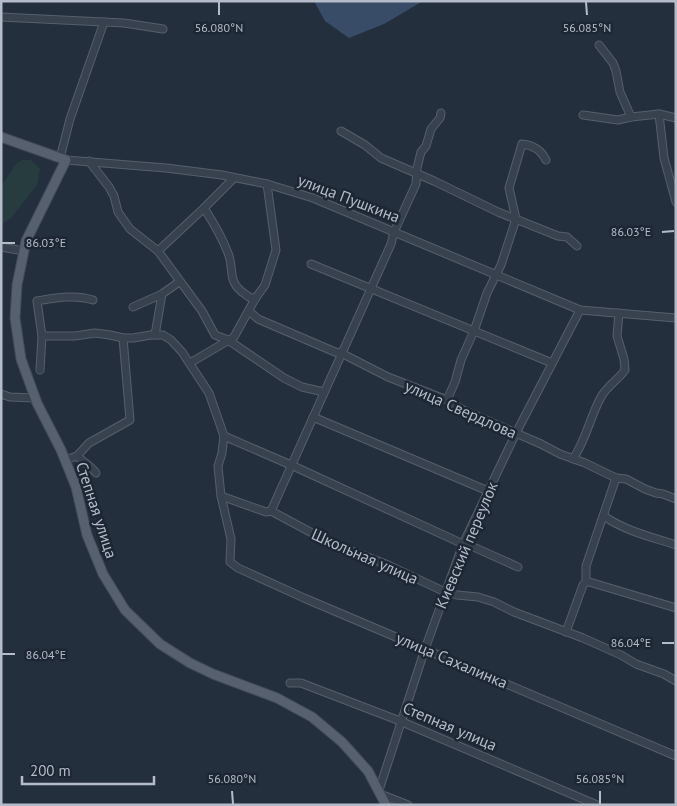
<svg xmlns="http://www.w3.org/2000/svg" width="677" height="806" font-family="'PT Sans',sans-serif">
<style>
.green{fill:#263c3f}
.water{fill:#394c67}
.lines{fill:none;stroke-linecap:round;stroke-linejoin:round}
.minor-casing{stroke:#565f6c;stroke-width:9}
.major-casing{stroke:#414a57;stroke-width:11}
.minor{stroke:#38414e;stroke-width:7}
.major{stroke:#56606e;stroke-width:9}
.rail-casing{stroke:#5a6575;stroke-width:3}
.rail{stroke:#1d2633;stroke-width:1;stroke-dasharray:4;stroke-linecap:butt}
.ticks{fill:none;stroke:#b4bcc9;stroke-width:2}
.labels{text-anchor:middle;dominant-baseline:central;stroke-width:5;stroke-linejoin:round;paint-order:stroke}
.street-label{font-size:16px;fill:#b4bcc9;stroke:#1d2633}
.ticks-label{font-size:12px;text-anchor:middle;fill:#b4bcc9;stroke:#1d2633;stroke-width:5;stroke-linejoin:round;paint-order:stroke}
</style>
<rect width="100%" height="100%" fill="#242f3e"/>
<polygon class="green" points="22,160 31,160 40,169 37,185 11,218 1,225 1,186 16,164"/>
<polygon class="water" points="314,1 423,1 384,24 349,38 325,21"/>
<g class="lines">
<g class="minor-casing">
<g id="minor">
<polyline points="1,17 124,23 163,29"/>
<polyline points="599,45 613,63 616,71 620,92 631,117"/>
<polyline points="659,114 664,158 676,202"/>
<polyline points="583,115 618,120 631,117 659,114 676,118"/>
<polyline points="341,131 365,145 381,158 434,181 498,212 558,236 567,237 577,246"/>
<polyline points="60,158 70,119 104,22"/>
<polyline points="66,160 166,168 222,175 267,184 313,198 580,310 676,318"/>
<polyline points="89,161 109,187 114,196 118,212 130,229 158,251 202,311 215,335 228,340 284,378 302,387 324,392"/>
<path d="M 204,208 C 213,222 222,237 228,253 C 235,270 226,281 245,294 C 248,297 250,298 255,299"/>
<polyline points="1,247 24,251"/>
<polyline points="158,251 204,208 234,178"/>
<polyline points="311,264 552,363"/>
<polyline points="133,307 162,294"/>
<polyline points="249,311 258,319 335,352 341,353 388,377 447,400 463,410 541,444 560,454 585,463 616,478 626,479 645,489 656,493 663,494 676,499"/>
<polyline points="155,335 162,294 179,282"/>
<path d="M 42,336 L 37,301 C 55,298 75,294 93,300"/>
<polyline points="190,363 234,337 255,299 265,285 276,250 267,184"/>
<polyline points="40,370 42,336 75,336 95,333 110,335 123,338 133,338 151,335 163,335 171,340 182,352 209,393 224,436 222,453 218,466 221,496 231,539 230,562 238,568 304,598 676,756"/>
<polyline points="1,394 10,397 35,398"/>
<path d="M 447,400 L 455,382 L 461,360 L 474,331 L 487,293 L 501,265 L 516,219 L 509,188 L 522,144 C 533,145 541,150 546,160"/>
<polyline points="313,417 488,491"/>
<polyline points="224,436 291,465 463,544 469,545 518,567"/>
<path d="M 77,456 C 83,462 91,466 96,473"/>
<path d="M 573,459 C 586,440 590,417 601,397 C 607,386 618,380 625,370 L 624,359 L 617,336 L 619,313"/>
<polyline points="65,460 77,456 89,443 130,420 123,338"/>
<polyline points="221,496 266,512 271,511 329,542 388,565 445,592 457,595 478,597 494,602 514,612 583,638 621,655 636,664 664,674 676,681"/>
<polyline points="271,511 391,244 394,232 416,184 417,168 421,152 426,146 431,129 440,118 441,113"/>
<path d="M 604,516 C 625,531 652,537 676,545"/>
<polyline points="586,581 676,608"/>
<polyline points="566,632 583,585 586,582 586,566 616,478"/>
<polyline points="290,683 301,683 400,721 597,805"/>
<polyline points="379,790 425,649 463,544 516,433 580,310"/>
<polyline points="380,794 408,805"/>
</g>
</g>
<g class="major-casing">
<polyline id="major" points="1,137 66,160 26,241 17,285 15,318 21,359 37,403 61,450 76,487 87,535 103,574 125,610 160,644 190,663 213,674 277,698 312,717 342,742 368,771 386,805"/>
</g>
<use href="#minor" class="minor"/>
<use href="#major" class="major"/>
<g class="rail-casing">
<polyline id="rail" points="675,1 676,3"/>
</g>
<use href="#rail" class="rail"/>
</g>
<path class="ticks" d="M 219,2 L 219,15M 586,2 L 587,15M 662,232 L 674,231M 2,243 L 15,243M 662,643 L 674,643M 2,654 L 15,654M 232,791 L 233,804M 600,791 L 600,804"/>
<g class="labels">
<g class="street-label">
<text transform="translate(349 198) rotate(21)">улица Пушкина</text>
<text transform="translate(461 409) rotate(24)">улица Свердлова</text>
<text transform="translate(97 510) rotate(72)">Степная улица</text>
<text transform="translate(466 545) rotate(-67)">Киевский переулок</text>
<text transform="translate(365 556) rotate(24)">Школьная улица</text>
<text transform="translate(452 660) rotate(23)">улица Сахалинка</text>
<text transform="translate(450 726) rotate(23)">Степная улица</text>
</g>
</g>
<g class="ticks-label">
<text x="219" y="32">56.080°N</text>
<text x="587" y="32">56.085°N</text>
<text x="631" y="236">86.03°E</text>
<text x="46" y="247">86.03°E</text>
<text x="631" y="647">86.04°E</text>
<text x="46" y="659">86.04°E</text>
<text x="232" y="783">56.080°N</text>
<text x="600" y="783">56.085°N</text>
</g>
<rect width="677" height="806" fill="none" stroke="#b4bcc9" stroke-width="5"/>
<path d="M22 776v8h132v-8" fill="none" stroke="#b4bcc9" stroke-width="2.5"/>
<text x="30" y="776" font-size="15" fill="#b4bcc9" stroke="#1d2633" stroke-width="4" paint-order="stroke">200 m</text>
</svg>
